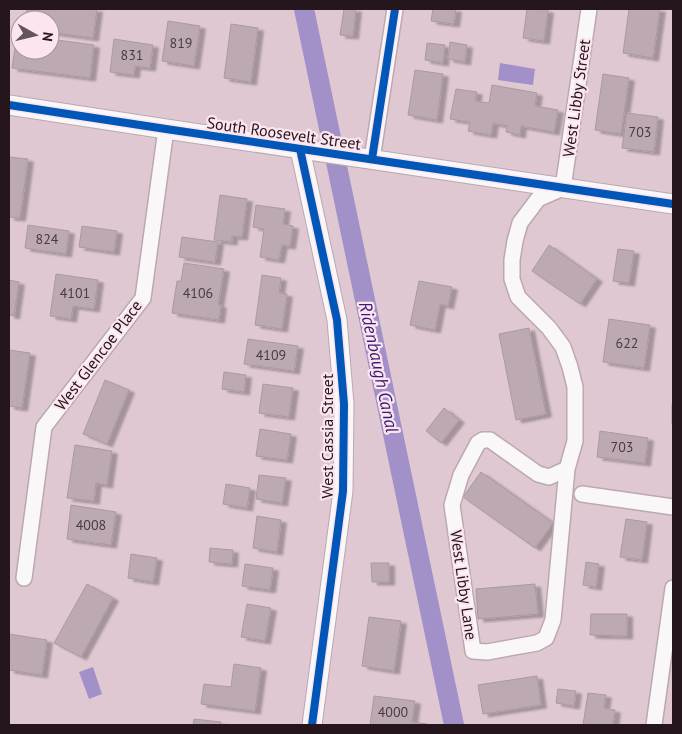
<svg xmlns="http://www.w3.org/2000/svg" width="682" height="734" font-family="'PT Sans',sans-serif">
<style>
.water{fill:#a191c8}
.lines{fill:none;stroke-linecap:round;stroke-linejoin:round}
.canal{stroke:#a191c8;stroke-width:20}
.building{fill:#bca9b2;stroke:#ab99a0;filter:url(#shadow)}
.minor-casing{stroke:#bba8b1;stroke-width:18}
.tertiary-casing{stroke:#bba8b1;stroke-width:21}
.minor{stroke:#faf7f8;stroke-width:15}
.tertiary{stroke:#faf7f8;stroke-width:19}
.cycleway-casing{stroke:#fde5ef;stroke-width:11}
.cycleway{stroke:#0057b8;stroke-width:8}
.labels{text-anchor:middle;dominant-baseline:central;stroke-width:4.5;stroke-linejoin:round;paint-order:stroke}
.number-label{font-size:14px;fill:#4b3a42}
.street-label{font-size:16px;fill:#25151c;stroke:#fde5ef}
.water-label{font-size:18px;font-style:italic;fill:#381c74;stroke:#fde5ef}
</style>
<defs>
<filter id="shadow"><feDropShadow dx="5.5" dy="3" stdDeviation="1" flood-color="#0004"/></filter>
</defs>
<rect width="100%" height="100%" fill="#e0c8d2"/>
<g class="water">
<polygon points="500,63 535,69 533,85 498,80"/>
<polygon points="93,667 102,694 89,699 79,672"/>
</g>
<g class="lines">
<polyline class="canal" points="304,9 454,725"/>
</g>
<g class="building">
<polygon points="27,9 97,9 93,38 50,32 50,20 25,20"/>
<polygon points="344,9 356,9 353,36 340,35"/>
<polygon points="433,9 456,9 454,24 431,21"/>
<polygon points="527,9 548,10 544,41 523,38"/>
<polygon points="629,9 660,9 653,58 623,53"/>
<polygon points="168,21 200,26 194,66 162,61"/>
<polygon points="231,24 258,28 251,82 224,78"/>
<polygon points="17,34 20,35 20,50 50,50 50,39 94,45 90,78 12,68"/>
<polygon points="114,39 153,45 150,68 135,66 134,75 110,72"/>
<polygon points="450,42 467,45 465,62 448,59"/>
<polygon points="427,43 445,45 443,63 425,60"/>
<polygon points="415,70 443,74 437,120 408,115"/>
<polygon points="603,74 629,78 621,134 595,130"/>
<polygon points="492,85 537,93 535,106 558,110 554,132 521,126 520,135 506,132 507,126 493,123 491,135 468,131 470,122 450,119 456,89 477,92 475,101 489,103"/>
<polygon points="627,113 658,117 654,152 622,148"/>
<polygon points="9,157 28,159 20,218 9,217"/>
<polygon points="220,195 247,199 242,237 232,236 232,242 214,240"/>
<polygon points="256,205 285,209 283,224 293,226 290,246 282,245 279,260 260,257 264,229 253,227"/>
<polygon points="28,225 69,231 66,254 25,248"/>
<polygon points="82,226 117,231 114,252 79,247"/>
<polygon points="182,237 218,242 215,262 179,257"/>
<polygon points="549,245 597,279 580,304 532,271"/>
<polygon points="618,249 634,251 629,283 613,281"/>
<polygon points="184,263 224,269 218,305 221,305 219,320 172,313 177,281 181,281"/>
<polygon points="56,274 98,280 94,309 73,306 71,319 50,316"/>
<polygon points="262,275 281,278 279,293 287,294 282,329 255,325"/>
<polygon points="9,280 19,282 14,316 9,315"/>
<polygon points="419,281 452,287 448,306 440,304 435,330 410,325"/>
<polygon points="609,319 650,325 644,368 603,362"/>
<polygon points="529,328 546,414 516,420 499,334"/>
<polygon points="248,339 298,346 294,371 244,364"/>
<polygon points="9,350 30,353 22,408 9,406"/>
<polygon points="224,372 246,375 244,392 222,389"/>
<polygon points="105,380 129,390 107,444 83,434"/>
<polygon points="263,384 293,388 289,417 259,413"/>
<rect x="672" y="405" width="1" height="19"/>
<polygon points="444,408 459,420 441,443 426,431"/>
<polygon points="260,429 291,434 287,460 256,456"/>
<polygon points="600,431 648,438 645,463 597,457"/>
<polygon points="75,445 112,451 107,485 96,483 94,501 67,498"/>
<polygon points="481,472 553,523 535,548 463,497"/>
<polygon points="259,475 286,478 282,503 256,499"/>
<polygon points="226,484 250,488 247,508 223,504"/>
<polygon points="71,505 116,512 111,545 67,539"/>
<polygon points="257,516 281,520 277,552 253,548"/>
<polygon points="626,519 647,522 642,560 620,557"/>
<polygon points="210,548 233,550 232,564 209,562"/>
<polygon points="131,554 157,558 153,582 128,578"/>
<polygon points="586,562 599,564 596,587 583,585"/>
<polygon points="371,563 389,563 389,582 372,582"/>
<polygon points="245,564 273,568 270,590 242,586"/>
<polygon points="87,584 113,598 81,657 54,643"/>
<polygon points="535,584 538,614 478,619 476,589"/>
<polygon points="247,604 271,608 265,641 241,637"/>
<polygon points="591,614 627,614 627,636 590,635"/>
<polygon points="369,617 401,621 394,671 362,666"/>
<polygon points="9,634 47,640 42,675 9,670"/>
<polygon points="234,664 261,668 255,711 201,704 204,684 231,687"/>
<polygon points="537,676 541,705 483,714 478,685"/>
<polygon points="558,689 576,691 574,706 556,703"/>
<polygon points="588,693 606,695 604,708 615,710 613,725 583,725"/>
<polygon points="374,696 415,701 412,722 427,724 427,725 370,725"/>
<polygon points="194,719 221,722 220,725 193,725"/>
</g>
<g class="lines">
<g class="minor-casing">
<g id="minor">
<polyline points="372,159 395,9"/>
<polyline points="567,469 549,477 538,474 490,440 483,440 478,443 461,475 452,505 473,651 487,652 537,643 546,638 553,620 567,469 575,441 575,387 570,367 563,347 549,328 518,297 512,279 512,260 515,241 520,223 538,199 563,188 589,9"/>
<polyline points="582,494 673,507"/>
<polyline points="24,578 44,427 143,298 166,129"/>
<polyline points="654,725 673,588"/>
</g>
</g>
<g class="tertiary-casing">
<g id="tertiary">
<polyline points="9,105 166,129 673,204"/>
<polyline points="300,149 337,320 344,404 343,491 312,725"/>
</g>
</g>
<use href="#minor" class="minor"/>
<use href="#tertiary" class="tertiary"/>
<g class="cycleway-casing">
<g id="cycleway">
<polyline points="9,105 166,129 673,204"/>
<polyline points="300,149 337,320 344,404 343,491 312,725"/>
<polyline points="372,159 395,9"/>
</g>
</g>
<use href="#cycleway" class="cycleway"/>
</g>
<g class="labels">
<g class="number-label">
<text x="181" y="43">819</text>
<text x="132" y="55">831</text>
<text x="640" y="132">703</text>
<text x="47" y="239">824</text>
<text x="75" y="293">4101</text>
<text x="198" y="293">4106</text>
<text x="627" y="343">622</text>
<text x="271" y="355">4109</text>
<text x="622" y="447">703</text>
<text x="91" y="525">4008</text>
<text x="393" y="712">4000</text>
</g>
<g class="street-label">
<text transform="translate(576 98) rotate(-82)">West Libby Street</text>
<text transform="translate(284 133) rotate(8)">South Roosevelt Street</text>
<text transform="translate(98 355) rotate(-53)">West Glencoe Place</text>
<text transform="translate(327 436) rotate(-90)">West Cassia Street</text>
<text transform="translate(464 585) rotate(82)">West Libby Lane</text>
</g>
<g class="water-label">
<text transform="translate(379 367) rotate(78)">Ridenbaugh Canal</text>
</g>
</g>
<rect width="682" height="734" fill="none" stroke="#25151c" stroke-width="20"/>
<g transform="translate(35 35) rotate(98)"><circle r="24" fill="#fde5ef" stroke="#a7929b"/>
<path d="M0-4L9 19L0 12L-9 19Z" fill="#66545c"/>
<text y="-8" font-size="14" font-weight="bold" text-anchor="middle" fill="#25151c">N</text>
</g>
</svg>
